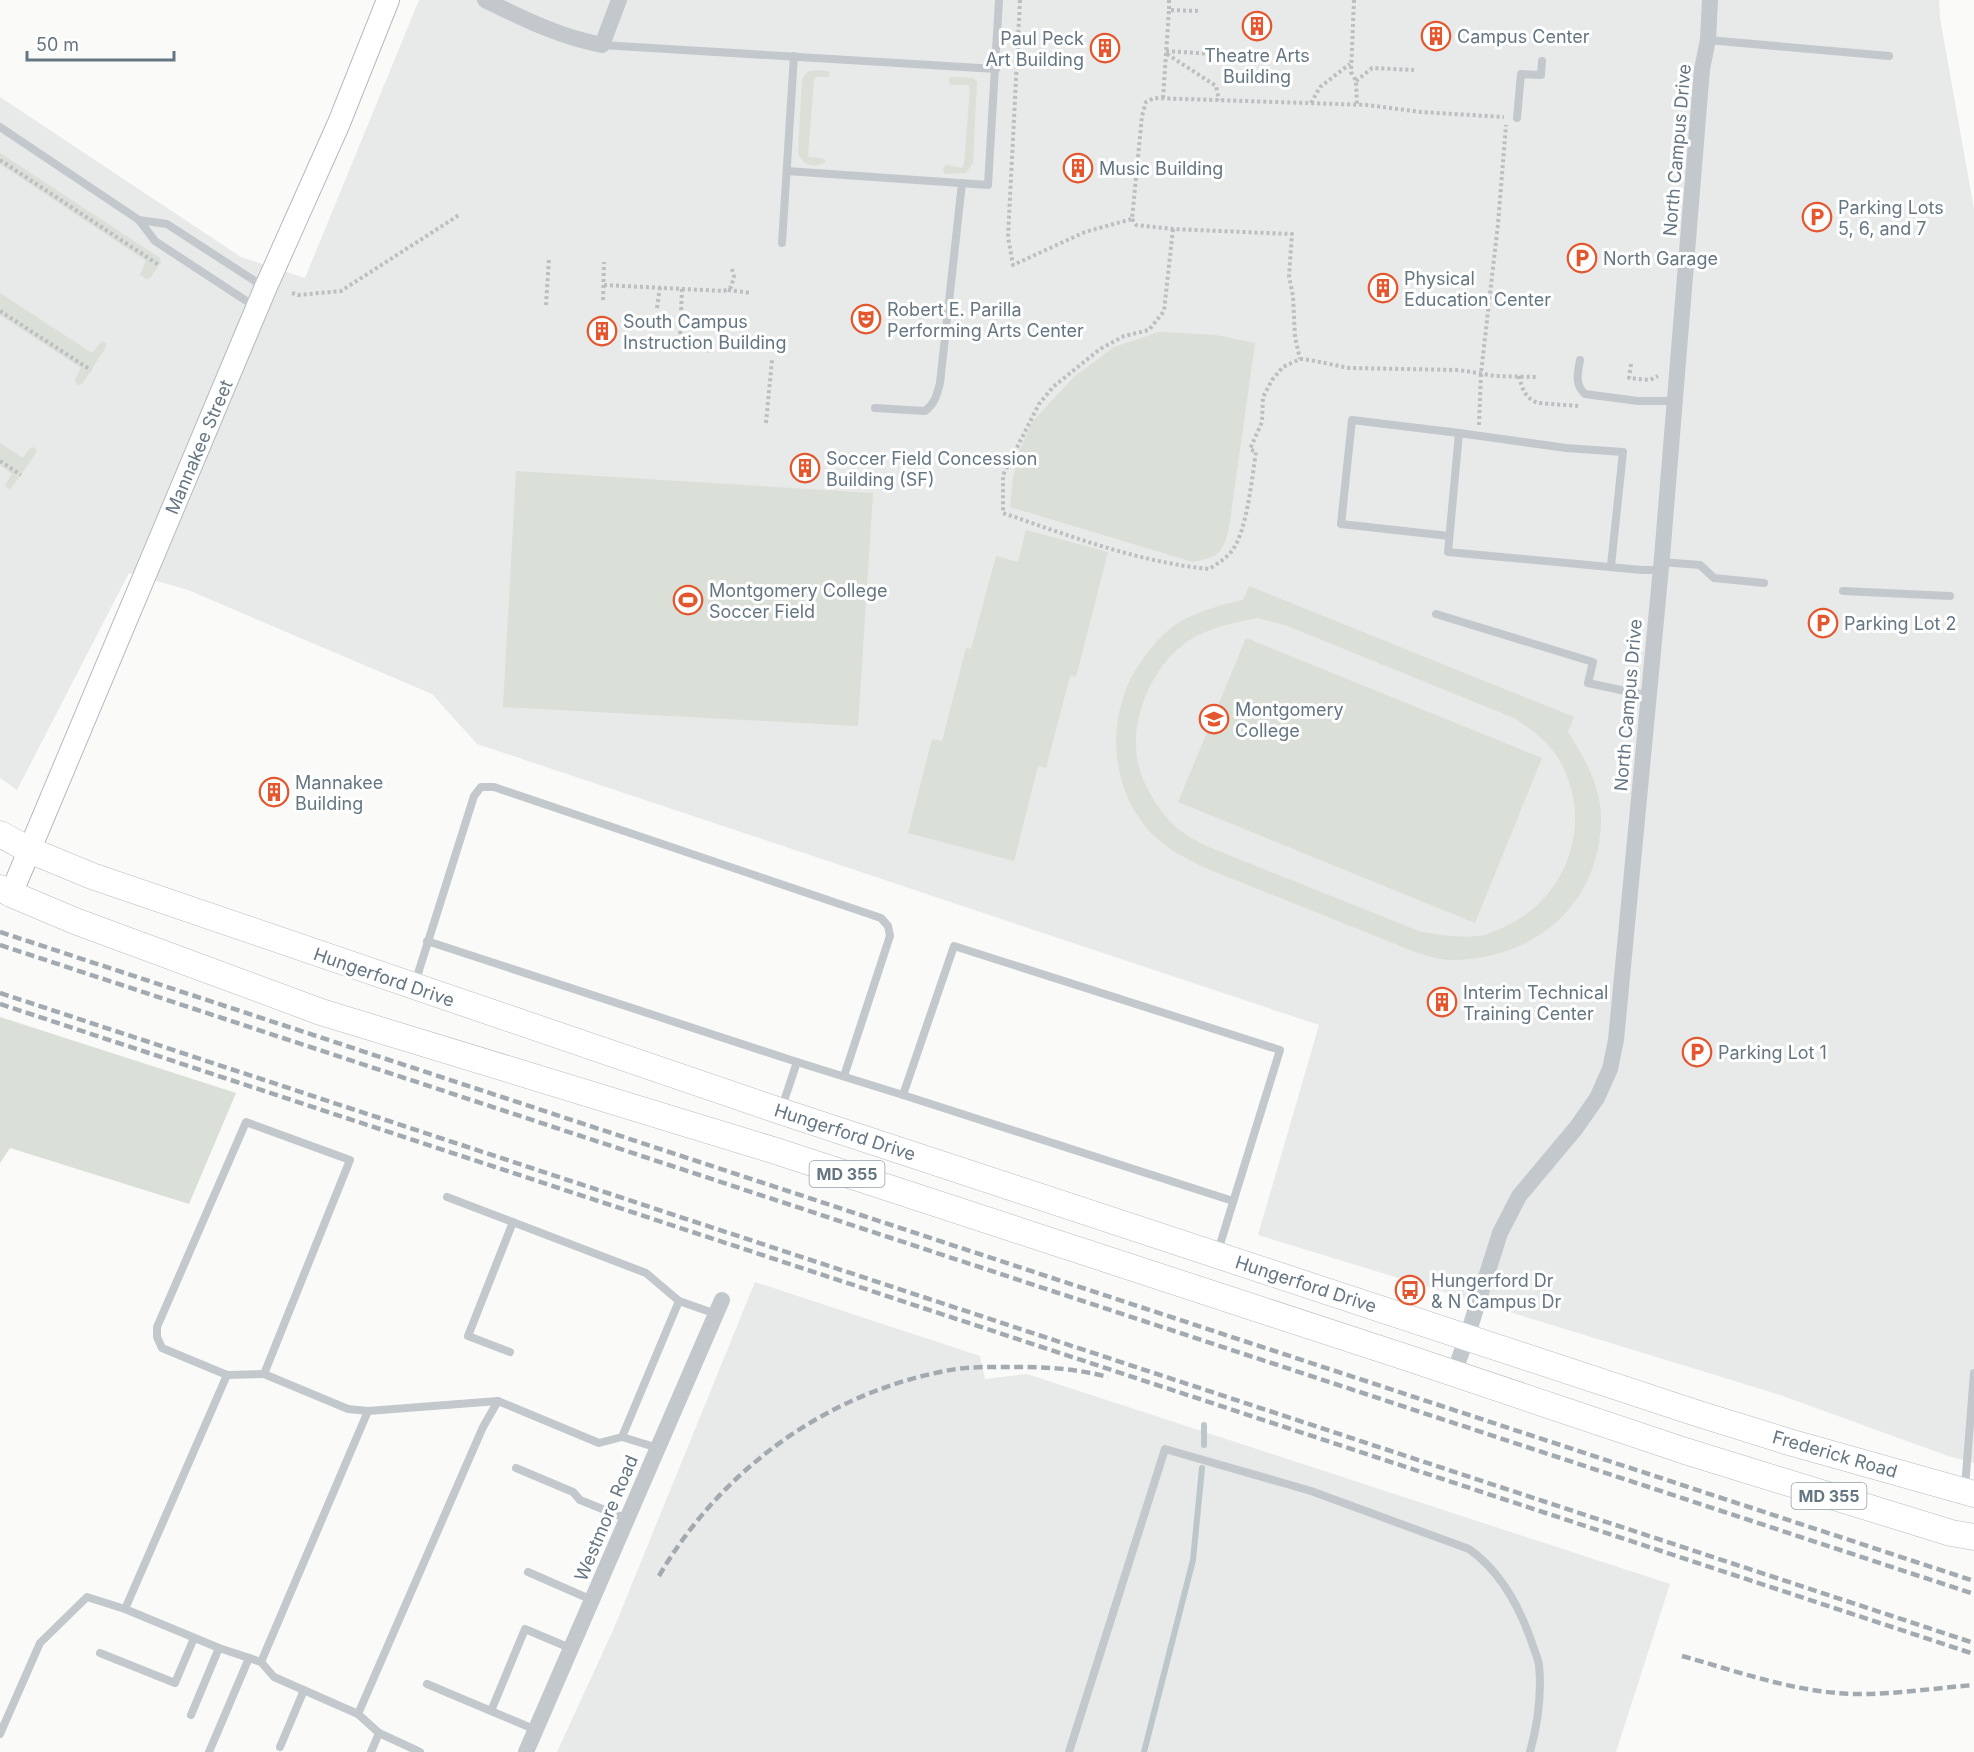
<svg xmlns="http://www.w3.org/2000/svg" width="1974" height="1752" font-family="Inter,sans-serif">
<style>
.built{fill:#e8e9e9}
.green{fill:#dadfd7;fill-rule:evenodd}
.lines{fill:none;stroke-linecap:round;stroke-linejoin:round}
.stream{stroke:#bbc7cb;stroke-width:6}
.secondary-casing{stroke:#b3babf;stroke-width:24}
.primary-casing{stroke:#b5babe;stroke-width:27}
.path{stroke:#bbbfc2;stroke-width:4;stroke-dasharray:3 3;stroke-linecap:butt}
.lane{stroke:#c3c8cc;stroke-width:8}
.street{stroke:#c3c8cc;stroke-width:16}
.secondary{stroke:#fff;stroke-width:22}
.primary{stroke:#fff;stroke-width:26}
.rail{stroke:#a2aab0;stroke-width:4.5;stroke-dasharray:9 4.5;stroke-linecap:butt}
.labels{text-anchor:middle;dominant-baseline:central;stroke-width:6;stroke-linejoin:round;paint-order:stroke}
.shield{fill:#fff;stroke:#939fa8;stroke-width:1.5}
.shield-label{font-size:16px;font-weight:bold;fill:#657683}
.poi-label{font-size:18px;fill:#657683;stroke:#fff;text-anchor:start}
.street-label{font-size:18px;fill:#657683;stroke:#fff}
</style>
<rect width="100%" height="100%" fill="#fafaf8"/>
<g class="built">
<polygon points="419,0 1939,0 1940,18 1974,209 1974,1463 1948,1456 1777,1394 1258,1235 1319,1025 477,744 432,694 188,590 129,573 17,790 0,778 0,97 241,257 305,278"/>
<polygon points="755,1282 980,1356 985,1379 1027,1374 1670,1584 1616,1752 557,1752 614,1628"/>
</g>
<g class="green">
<path d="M 814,70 L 828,71 L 830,73 L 829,77 L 816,77 L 814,80 L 808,155 L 809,157 L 821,158 L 825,160 L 825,162 C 815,169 802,165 798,153 L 802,80 L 807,72 Z"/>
<polygon points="953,77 973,78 977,82 973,163 966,173 946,174 943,171 944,167 947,165 962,168 964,164 970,88 968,85 950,85 949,78"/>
<polygon points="0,153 160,258 161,262 151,277 147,279 140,275 146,261 0,164"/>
<polygon points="0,293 92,353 102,341 106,343 106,347 82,384 79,385 75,382 75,379 81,368 0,315"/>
<path d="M 1159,332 L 1216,335 L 1255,343 L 1229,528 C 1222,554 1220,556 1193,562 L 1010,507 L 1013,478 L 1020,449 L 1032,422 L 1075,376 L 1114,347 Z"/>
<polygon points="0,443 23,458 30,448 33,447 36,449 36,453 10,490 5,485 12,474 0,465"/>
<polygon points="516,471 873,493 858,726 503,707"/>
<polygon points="1026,530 1108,552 1076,677 1070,676 1046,768 1038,766 1014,861 908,833 932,739 942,741 966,648 971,649 996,556 1018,562"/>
<path d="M 1249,586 L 1574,717 L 1568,732 C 1585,758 1602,789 1601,821 C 1599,906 1533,960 1451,960 C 1439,960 1426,955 1415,952 L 1203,867 C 1185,858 1168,849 1153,835 C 1109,790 1105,717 1138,666 C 1149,650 1162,633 1178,623 C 1199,611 1220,605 1243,600 ZM 1257,618 L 1285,625 L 1514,718 C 1534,731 1551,743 1562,765 C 1594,827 1565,901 1502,928 C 1496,930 1490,933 1485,935 C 1465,939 1441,935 1421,932 L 1211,848 C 1195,840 1178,832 1166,817 C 1156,805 1147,790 1141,774 C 1125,728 1149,668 1188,641 C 1209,627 1234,623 1257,618 Z"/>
<polygon points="1246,638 1542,758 1475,923 1178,802"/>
<polygon points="0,1017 236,1093 189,1204 10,1148 0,1163"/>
</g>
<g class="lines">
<g class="stream">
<polyline points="1204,1425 1204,1445"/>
<polyline points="1144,1752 1193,1560 1202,1468"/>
</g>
<g class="secondary-casing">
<polyline id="secondary" points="11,894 265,289 339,123 388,0"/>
</g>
<g class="primary-casing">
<g id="primary">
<polyline points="0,834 29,850 92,876 780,1111 1696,1413 1789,1442 1974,1494"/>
<polyline points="0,888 11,894 75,921 321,1012 776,1151 1411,1359 1685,1451 1951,1533 1974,1537"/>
</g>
</g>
<g class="path">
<polyline points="1020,0 1008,237 1013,265 1085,232 1132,219 1142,116 1146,102 1154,98 1367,105 1421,112 1504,117"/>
<polyline points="1169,0 1169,10 1199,11"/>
<polyline points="1354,0 1351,72 1356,81 1357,105"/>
<polyline points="1166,51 1213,54 1212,62 1227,62 1227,60"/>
<polyline points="1167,54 1216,86 1219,100"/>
<polyline points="1356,81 1372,68 1414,70"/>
<polyline points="1163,98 1169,10"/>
<polyline points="1311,103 1320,87 1350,64"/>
<polyline points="0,160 159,265"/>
<polyline points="1132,219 1136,225 1173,229 1292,234 1289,276 1293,296 1295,337 1300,359"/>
<path d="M 1173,229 L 1164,311 L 1149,330 L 1124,336 L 1100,349 L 1053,387 L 1039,404 L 1003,475 L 1003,513 C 1070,536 1138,562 1209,569 C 1217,564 1225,559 1231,552 C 1247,533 1252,477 1256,452 L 1250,449 L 1262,422 L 1263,397 L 1272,380 L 1283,367 L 1300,359 L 1310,360 L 1349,368 L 1459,370 L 1495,376 L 1537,377"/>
<polyline points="604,285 724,291 731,287 734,277 732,269"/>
<polyline points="682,289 680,338 709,351"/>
<polyline points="728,290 751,293"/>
<polyline points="292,293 298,295 341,291 459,215"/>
<polyline points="603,300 604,262"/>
<polyline points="546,305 549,258"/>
<polyline points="657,308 660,287"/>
<polyline points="0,311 91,370"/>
<polyline points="1631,364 1629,378 1650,380 1658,376"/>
<path d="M 1519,376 C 1522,389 1525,398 1538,403 L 1578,406"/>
<polyline points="766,423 772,360"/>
<polyline points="1479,425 1481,373 1498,224 1506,125"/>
<polyline points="0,461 21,475"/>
</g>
<g class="lane">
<polyline points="1708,40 1889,56"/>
<polyline points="602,45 996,69"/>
<polyline points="1517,118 1521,74 1541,75 1542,61"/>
<polyline points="0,127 139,220 155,241 257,308"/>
<polyline points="787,171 988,185 999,0"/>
<polyline points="139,220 167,224 264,287"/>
<polyline points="782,243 794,56"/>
<path d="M 1580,360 C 1578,373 1574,384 1585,394 L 1638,401 L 1675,401"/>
<path d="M 875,408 L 925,411 C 935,404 937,394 940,383 L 962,183"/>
<polyline points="1449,536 1341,524 1352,420 1459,433"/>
<polyline points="1661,562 1700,565 1714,578 1764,583"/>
<polyline points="1611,566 1623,452 1566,448 1459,433 1448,552 1642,570 1660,570"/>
<polyline points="1843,591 1950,596"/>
<polyline points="1436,614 1593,662 1588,683 1649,696"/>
<polyline points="427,941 797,1062"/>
<polyline points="415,983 474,796 481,787 494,787 881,918 888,926 890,936 844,1076"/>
<polyline points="781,1110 797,1062 903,1095"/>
<polyline points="447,1197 646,1273 679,1301"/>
<polyline points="1218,1251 1280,1050 954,946 903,1095 1233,1201"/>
<polyline points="510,1352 468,1336 513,1222"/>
<polyline points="227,1375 264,1374"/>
<polyline points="658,1448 622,1437 679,1301 716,1314"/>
<polyline points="516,1468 573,1492 580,1500 627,1519"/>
<polyline points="1965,1487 1974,1373"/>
<polyline points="528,1572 592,1600"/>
<polyline points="100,1653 175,1683 194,1638"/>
<polyline points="261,1662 368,1411"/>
<polyline points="427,1684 491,1711"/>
<polyline points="358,1714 483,1427 498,1401"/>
<polyline points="191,1715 219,1648"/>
<polyline points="536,1730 491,1711 525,1629 570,1648"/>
<polyline points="0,1734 40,1643 87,1597 125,1609"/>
<polyline points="280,1747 304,1690"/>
<polyline points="209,1752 249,1658"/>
<polyline points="371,1752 379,1733"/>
<polyline points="420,1752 379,1733 358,1714 274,1677 261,1662 219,1648 125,1609 227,1375 162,1348 157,1337 157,1327 246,1122 350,1160 264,1374 348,1409 368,1411 498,1401 599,1443 622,1437"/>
<path d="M 1069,1752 L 1165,1449 L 1311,1491 L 1469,1549 C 1500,1571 1520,1608 1532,1643 C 1534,1650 1538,1658 1539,1665 C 1542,1695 1538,1723 1530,1752"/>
</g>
<g class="street">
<path d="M 485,0 C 524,19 560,37 602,45 L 619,0"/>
<polyline points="1454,1373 1467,1337 1500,1233 1519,1196 1576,1128 1597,1098 1610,1069 1616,1040 1662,557 1702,69 1708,40 1710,0"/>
<polyline points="526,1752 722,1300"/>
</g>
<use href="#secondary" class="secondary"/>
<use href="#primary" class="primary"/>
<g class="rail">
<polyline points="0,932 1974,1581"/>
<polyline points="0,945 1974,1594"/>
<polyline points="0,993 1974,1643"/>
<polyline points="0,1004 1974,1654"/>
<path d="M 659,1576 C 720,1471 825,1394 945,1371 C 968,1366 994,1367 1018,1367 C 1048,1367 1078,1369 1108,1377"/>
<path d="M 1682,1656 C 1740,1672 1799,1694 1860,1694 C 1898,1694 1936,1688 1974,1685"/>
</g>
</g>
<defs>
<g id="building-ring" transform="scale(1.5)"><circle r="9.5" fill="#fff" stroke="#e4572e" stroke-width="1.5"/><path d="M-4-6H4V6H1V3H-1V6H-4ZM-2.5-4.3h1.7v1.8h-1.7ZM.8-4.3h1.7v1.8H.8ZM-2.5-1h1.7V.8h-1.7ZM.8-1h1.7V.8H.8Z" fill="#e4572e"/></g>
<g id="parking-ring" transform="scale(1.5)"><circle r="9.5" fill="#fff" stroke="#e4572e" stroke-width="1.5"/><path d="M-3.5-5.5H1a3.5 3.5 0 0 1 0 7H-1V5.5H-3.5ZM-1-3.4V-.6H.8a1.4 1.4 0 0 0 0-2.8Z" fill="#e4572e"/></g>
<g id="theatre-ring" transform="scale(1.5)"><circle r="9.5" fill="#fff" stroke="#e4572e" stroke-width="1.5"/><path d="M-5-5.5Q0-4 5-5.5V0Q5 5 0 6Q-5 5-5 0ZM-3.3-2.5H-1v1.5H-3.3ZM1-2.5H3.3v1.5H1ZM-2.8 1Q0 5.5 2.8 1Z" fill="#e4572e"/></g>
<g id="stadium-ring" transform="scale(1.5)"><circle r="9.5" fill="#fff" stroke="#e4572e" stroke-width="1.5"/><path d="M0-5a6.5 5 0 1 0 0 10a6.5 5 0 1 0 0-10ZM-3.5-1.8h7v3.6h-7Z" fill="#e4572e"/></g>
<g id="university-ring" transform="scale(1.5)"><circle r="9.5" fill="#fff" stroke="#e4572e" stroke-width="1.5"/><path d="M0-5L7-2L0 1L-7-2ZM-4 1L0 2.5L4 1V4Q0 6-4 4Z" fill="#e4572e"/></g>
<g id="bus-ring" transform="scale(1.5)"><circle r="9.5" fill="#fff" stroke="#e4572e" stroke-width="1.5"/><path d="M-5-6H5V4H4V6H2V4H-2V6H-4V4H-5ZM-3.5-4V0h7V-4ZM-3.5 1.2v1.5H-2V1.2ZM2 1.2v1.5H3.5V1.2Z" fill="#e4572e"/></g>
</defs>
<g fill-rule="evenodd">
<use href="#building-ring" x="1257" y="26"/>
<use href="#building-ring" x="1436" y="36"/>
<use href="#building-ring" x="1105" y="48"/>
<use href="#building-ring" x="1078" y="168"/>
<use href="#parking-ring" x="1817" y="217"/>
<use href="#parking-ring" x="1582" y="258"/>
<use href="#building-ring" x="1383" y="288"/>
<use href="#theatre-ring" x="866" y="319"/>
<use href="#building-ring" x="602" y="331"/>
<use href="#building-ring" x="805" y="468"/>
<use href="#stadium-ring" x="688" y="600"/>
<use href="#parking-ring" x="1823" y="623"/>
<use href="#university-ring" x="1214" y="719"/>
<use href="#building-ring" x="274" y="792"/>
<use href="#building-ring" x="1442" y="1002"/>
<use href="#parking-ring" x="1697" y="1052"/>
<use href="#bus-ring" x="1410" y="1290"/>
</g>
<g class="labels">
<g class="shield">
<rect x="809.5" y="1161" width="75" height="26" rx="4.5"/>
<rect x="1791.5" y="1483" width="75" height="26" rx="4.5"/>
</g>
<g class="shield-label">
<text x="847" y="1174">MD 355</text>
<text x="1829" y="1496">MD 355</text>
</g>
<g class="poi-label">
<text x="1457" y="36">Campus Center</text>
<text x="1084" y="38" text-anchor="end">Paul Peck<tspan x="1084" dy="21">Art Building</tspan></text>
<text x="1257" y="55" text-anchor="middle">Theatre Arts<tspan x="1257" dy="21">Building</tspan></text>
<text x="1099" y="168">Music Building</text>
<text x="1838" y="207">Parking Lots<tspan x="1838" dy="21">5, 6, and 7</tspan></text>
<text x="1603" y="258">North Garage</text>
<text x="1404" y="278">Physical<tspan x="1404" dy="21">Education Center</tspan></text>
<text x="887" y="309">Robert E. Parilla<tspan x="887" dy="21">Performing Arts Center</tspan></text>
<text x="623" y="321">South Campus<tspan x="623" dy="21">Instruction Building</tspan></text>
<text x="826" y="458">Soccer Field Concession<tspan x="826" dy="21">Building (SF)</tspan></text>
<text x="709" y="590">Montgomery College<tspan x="709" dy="21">Soccer Field</tspan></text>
<text x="1844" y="623">Parking Lot 2</text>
<text x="1235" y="709">Montgomery<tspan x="1235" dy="21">College</tspan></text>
<text x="295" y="782">Mannakee<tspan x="295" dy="21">Building</tspan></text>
<text x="1463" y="992">Interim Technical<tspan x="1463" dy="21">Training Center</tspan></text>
<text x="1718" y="1052">Parking Lot 1</text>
<text x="1431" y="1280">Hungerford Dr<tspan x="1431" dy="21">&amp; N Campus Dr</tspan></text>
</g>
<g class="street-label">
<text transform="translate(1677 150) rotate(-85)">North Campus Drive</text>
<text transform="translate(199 447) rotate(-67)">Mannakee Street</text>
<text transform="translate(1628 705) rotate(-85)">North Campus Drive</text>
<text transform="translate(384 977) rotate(19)">Hungerford Drive</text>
<text transform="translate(845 1132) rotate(18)">Hungerford Drive</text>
<text transform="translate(1306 1284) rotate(18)">Hungerford Drive</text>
<text transform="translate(1835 1454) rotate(16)">Frederick Road</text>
<text transform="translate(606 1518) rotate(-67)">Westmore Road</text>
</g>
</g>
<path d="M27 51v9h147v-9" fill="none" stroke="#657683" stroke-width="3"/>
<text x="36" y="51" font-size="18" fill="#657683" stroke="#ffffff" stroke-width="4.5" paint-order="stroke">50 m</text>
</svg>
